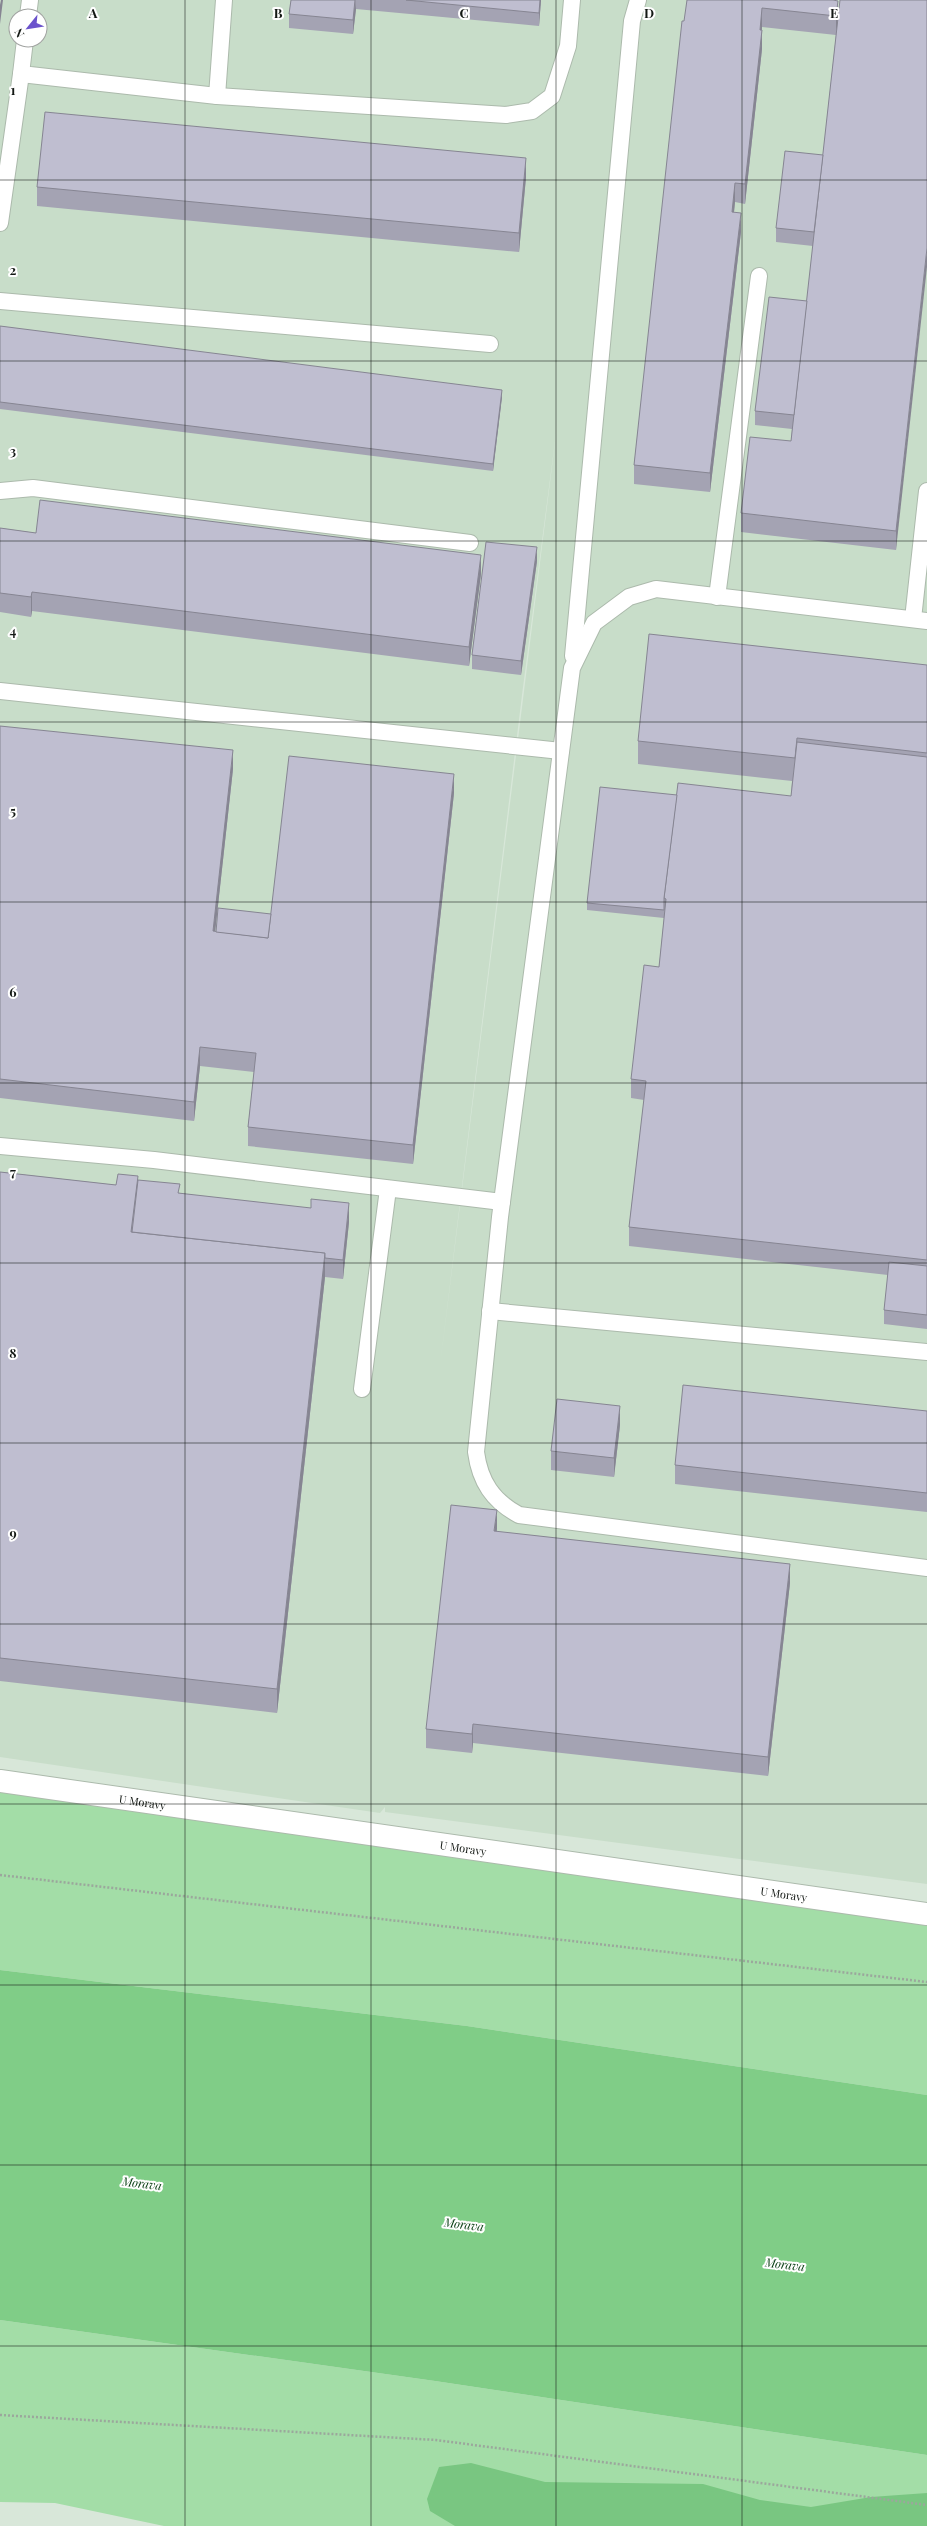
<svg xmlns="http://www.w3.org/2000/svg" width="927" height="2526" font-family="'Playfair Display',serif">
<style>
.built{fill:#c8ddc9;fill-rule:evenodd}
.green{fill:#a3dda7}
.forest{fill:#79c681}
.water{fill:#80cd87}
.lines{fill:none;stroke-linecap:round;stroke-linejoin:round}
.service-casing{stroke:#acbaac;stroke-width:18}
.minor-casing{stroke:#acbaac;stroke-width:24}
.path{stroke:#9ba79c;stroke-width:2.5;stroke-dasharray:2 2;stroke-linecap:butt}
.service{stroke:#fff;stroke-width:16}
.minor{stroke:#fff;stroke-width:22}
.wall{fill:#a4a3b3}
.shaded-wall{fill:#868592}
.building{fill:#bfbed0;stroke:#868592}
.grid{fill:none;stroke:#131814;stroke-width:1;stroke-opacity:0.55}
.labels{text-anchor:middle;dominant-baseline:central;stroke-width:4;stroke-linejoin:round;paint-order:stroke}
.street-label{font-size:11px;fill:#131814;stroke:#fff}
.water-label{font-size:12px;font-style:italic;fill:#00390c;stroke:#fff}
.grid-label{font-size:13px;text-anchor:middle;font-weight:bold;fill:#131814;stroke:#fff;stroke-width:4;stroke-linejoin:round;paint-order:stroke}
</style>
<rect width="100%" height="100%" fill="#d8e7d9"/>
<path class="built" d="M 0,0 L 927,0 L 927,1884 L 385,1812 L 385,1807 L 380,1813 L 0,1757 ZM 16,16 L 40,16 L 40,40 L 16,40 ZM 558,418 L 440,1366 L 522,695 Z"/>
<g class="green">
<polygon points="0,1791 659,1887 927,1923 927,2095 467,2026 0,1970"/>
<polygon points="0,2320 435,2381 927,2455 927,2526 164,2526 55,2503 0,2502"/>
</g>
<polygon class="forest" points="471,2463 545,2482 703,2484 760,2500 811,2507 871,2497 927,2493 927,2526 455,2526 430,2511 427,2499 439,2467"/>
<polygon class="water" points="0,1970 467,2026 927,2095 927,2455 435,2381 0,2320"/>
<g class="lines">
<g class="service-casing">
<g id="service">
<polyline points="28,16 30,0"/>
<polyline points="25,40 21,74 217,96 506,115 532,111 552,96 568,46 572,0"/>
<polyline points="217,96 224,0"/>
<polyline points="0,223 21,74"/>
<polyline points="0,301 490,344"/>
<polyline points="0,491 33,488 470,543"/>
<polyline points="717,597 759,276"/>
<polyline points="913,619 927,491"/>
<path d="M 927,621 L 656,589 L 629,597 L 594,623 L 572,668 L 500,1217 L 476,1452 C 480,1482 493,1501 519,1515 L 927,1568"/>
<polyline points="573,656 632,21 638,0"/>
<polyline points="0,691 561,751"/>
<polyline points="0,1146 154,1160 502,1202"/>
<polyline points="490,1311 927,1352"/>
<polyline points="362,1389 388,1189"/>
</g>
</g>
<g class="minor-casing">
<g id="minor">
<path id="s1" d="M 0,1781 L 927,1914"/>
</g>
</g>
<g class="path">
<polyline points="0,1875 927,1982"/>
<polyline points="0,2415 436,2440 927,2505"/>
</g>
<use href="#service" class="service"/>
<use href="#minor" class="minor"/>
</g>
<g class="wall">
<polygon points="291,0 541,0 539,26 356,9 353,34 289,28 289,14"/>
<polygon points="687,0 838,15 927,0 896,550 741,532 741,513 791,441 792,429 755,425 755,411 807,301 813,246 776,242 776,228 823,155 836,35 762,27 762,49 745,204 735,202 734,212 741,232 710,492 634,484 634,465"/>
<polygon points="526,177 519,252 37,206 37,187"/>
<polygon points="0,326 502,397 493,471 0,409"/>
<polygon points="0,528 36,533 481,574 469,666 32,611 31,617 0,612"/>
<polygon points="537,561 521,675 472,669 472,655"/>
<polygon points="927,665 927,1329 884,1324 884,1310 888,1275 629,1246 629,1227 644,1100 631,1098 631,1079 659,967 664,918 587,910 587,903 677,795 791,796 792,781 638,764 638,741"/>
<polygon points="0,726 233,769 215,932 271,914 454,793 413,1164 248,1146 248,1127 254,1072 200,1066 194,1121 0,1098"/>
<polygon points="0,1172 116,1185 138,1180 180,1193 349,1222 343,1279 325,1277 277,1713 0,1681"/>
<polygon points="927,1411 927,1512 675,1484 675,1465"/>
<polygon points="620,1425 614,1477 551,1470 551,1451"/>
<polygon points="497,1529 497,1532 790,1583 768,1776 473,1743 472,1753 426,1748 426,1729"/>
</g>
<g class="shaded-wall">
<polygon points="1,0 3,0 0,24 0,5"/>
<polygon points="355,0 356,9 353,34 353,20"/>
<polygon points="540,0 541,0 539,26 539,13"/>
<polygon points="838,1 838,20 836,35 836,16"/>
<polygon points="762,8 762,27 760,49 760,30"/>
<polygon points="762,30 762,49 745,204 745,184"/>
<polygon points="526,158 526,177 519,252 519,233"/>
<polygon points="735,183 735,202 732,231 732,212"/>
<polygon points="741,213 741,232 710,492 710,473"/>
<polygon points="927,248 927,267 896,550 896,531"/>
<polygon points="502,390 502,397 493,471 493,464"/>
<polygon points="537,547 537,561 521,675 521,661"/>
<polygon points="481,555 481,574 469,666 469,647"/>
<polygon points="32,592 32,611 31,617 31,597"/>
<polygon points="233,750 233,769 213,951 213,931"/>
<polygon points="454,774 454,793 413,1164 413,1145"/>
<polygon points="200,1047 200,1066 194,1121 194,1102"/>
<polygon points="349,1203 349,1222 343,1279 343,1260"/>
<polygon points="325,1253 325,1277 277,1713 277,1689"/>
<polygon points="620,1406 620,1425 614,1477 614,1458"/>
<polygon points="497,1510 497,1529 494,1550 494,1531"/>
<polygon points="790,1564 790,1583 768,1776 768,1757"/>
<polygon points="473,1724 473,1743 472,1753 472,1734"/>
</g>
<g class="building">
<polygon points="291,0 355,0 353,20 289,14"/>
<polygon points="406,0 540,0 539,13"/>
<polygon points="687,0 833,0 838,1 836,16 762,8 760,30 762,30 745,184 735,183 732,212 741,213 710,473 634,465 682,21 684,21"/>
<polygon points="840,0 927,0 927,248 896,531 741,513 750,437 791,441"/>
<polygon points="45,112 526,158 519,233 37,187"/>
<polygon points="785,151 823,155 814,232 776,228"/>
<polygon points="769,297 807,301 794,415 755,411"/>
<polygon points="0,326 502,390 493,464 0,402"/>
<polygon points="40,500 481,555 469,647 32,592 31,597 0,593 0,528 36,533"/>
<polygon points="486,542 537,547 521,661 472,655"/>
<polygon points="649,634 927,665 927,753 797,738 795,758 638,741"/>
<polygon points="0,726 233,750 213,931 268,938 289,756 454,774 413,1145 248,1127 256,1053 255,1053 200,1047 194,1102 0,1079"/>
<polygon points="797,742 927,757 927,1260 629,1227 646,1081 631,1079 644,965 659,967 666,899 664,898 678,783 791,796"/>
<polygon points="600,787 677,795 664,898 664,910 587,903"/>
<polygon points="218,908 271,914 268,938 216,932"/>
<polygon points="0,1172 116,1185 118,1174 138,1176 131,1232 325,1253 277,1689 0,1658"/>
<polygon points="138,1180 180,1184 178,1193 311,1208 311,1199 349,1203 343,1260 325,1258 325,1253 132,1232"/>
<polygon points="889,1262 927,1266 927,1315 884,1310"/>
<polygon points="683,1385 927,1411 927,1493 675,1465"/>
<polygon points="557,1399 620,1406 614,1458 551,1451"/>
<polygon points="451,1505 497,1510 494,1531 790,1564 768,1757 473,1724 472,1734 426,1729"/>
</g>
<path class="grid" d="M 185,0 L 185,2526M 371,0 L 371,2526M 556,0 L 556,2526M 742,0 L 742,2526M 0,180 L 927,180M 0,361 L 927,361M 0,541 L 927,541M 0,722 L 927,722M 0,902 L 927,902M 0,1083 L 927,1083M 0,1263 L 927,1263M 0,1443 L 927,1443M 0,1624 L 927,1624M 0,1804 L 927,1804M 0,1985 L 927,1985M 0,2165 L 927,2165M 0,2346 L 927,2346"/>
<g class="labels">
<g class="street-label">
<text stroke="none"><textPath href="#s1" startOffset="144">U Moravy</textPath></text>
<text stroke="none"><textPath href="#s1" startOffset="468">U Moravy</textPath></text>
<text stroke="none"><textPath href="#s1" startOffset="792">U Moravy</textPath></text>
</g>
<g class="water-label">
<text transform="translate(142 2183) rotate(7)">Morava</text>
<text transform="translate(464 2224) rotate(7)">Morava</text>
<text transform="translate(785 2264) rotate(7)">Morava</text>
</g>
</g>
<g class="grid-label">
<text x="93" y="18">A</text>
<text x="278" y="18">B</text>
<text x="464" y="18">C</text>
<text x="649" y="18">D</text>
<text x="834" y="18">E</text>
<text x="13" y="95">1</text>
<text x="13" y="275">2</text>
<text x="13" y="456">3</text>
<text x="13" y="636">4</text>
<text x="13" y="816">5</text>
<text x="13" y="997">6</text>
<text x="13" y="1177">7</text>
<text x="13" y="1358">8</text>
<text x="13" y="1538">9</text>
</g>
<g transform="translate(28 28) rotate(240)"><circle r="19" fill="#ffffff" stroke="#a1a3a1"/>
<path d="M0-3L7 15L0 10L-7 15Z" fill="#6b53cc"/>
<text y="-6" font-size="11" font-weight="bold" text-anchor="middle" fill="#131814">N</text>
</g>
</svg>
